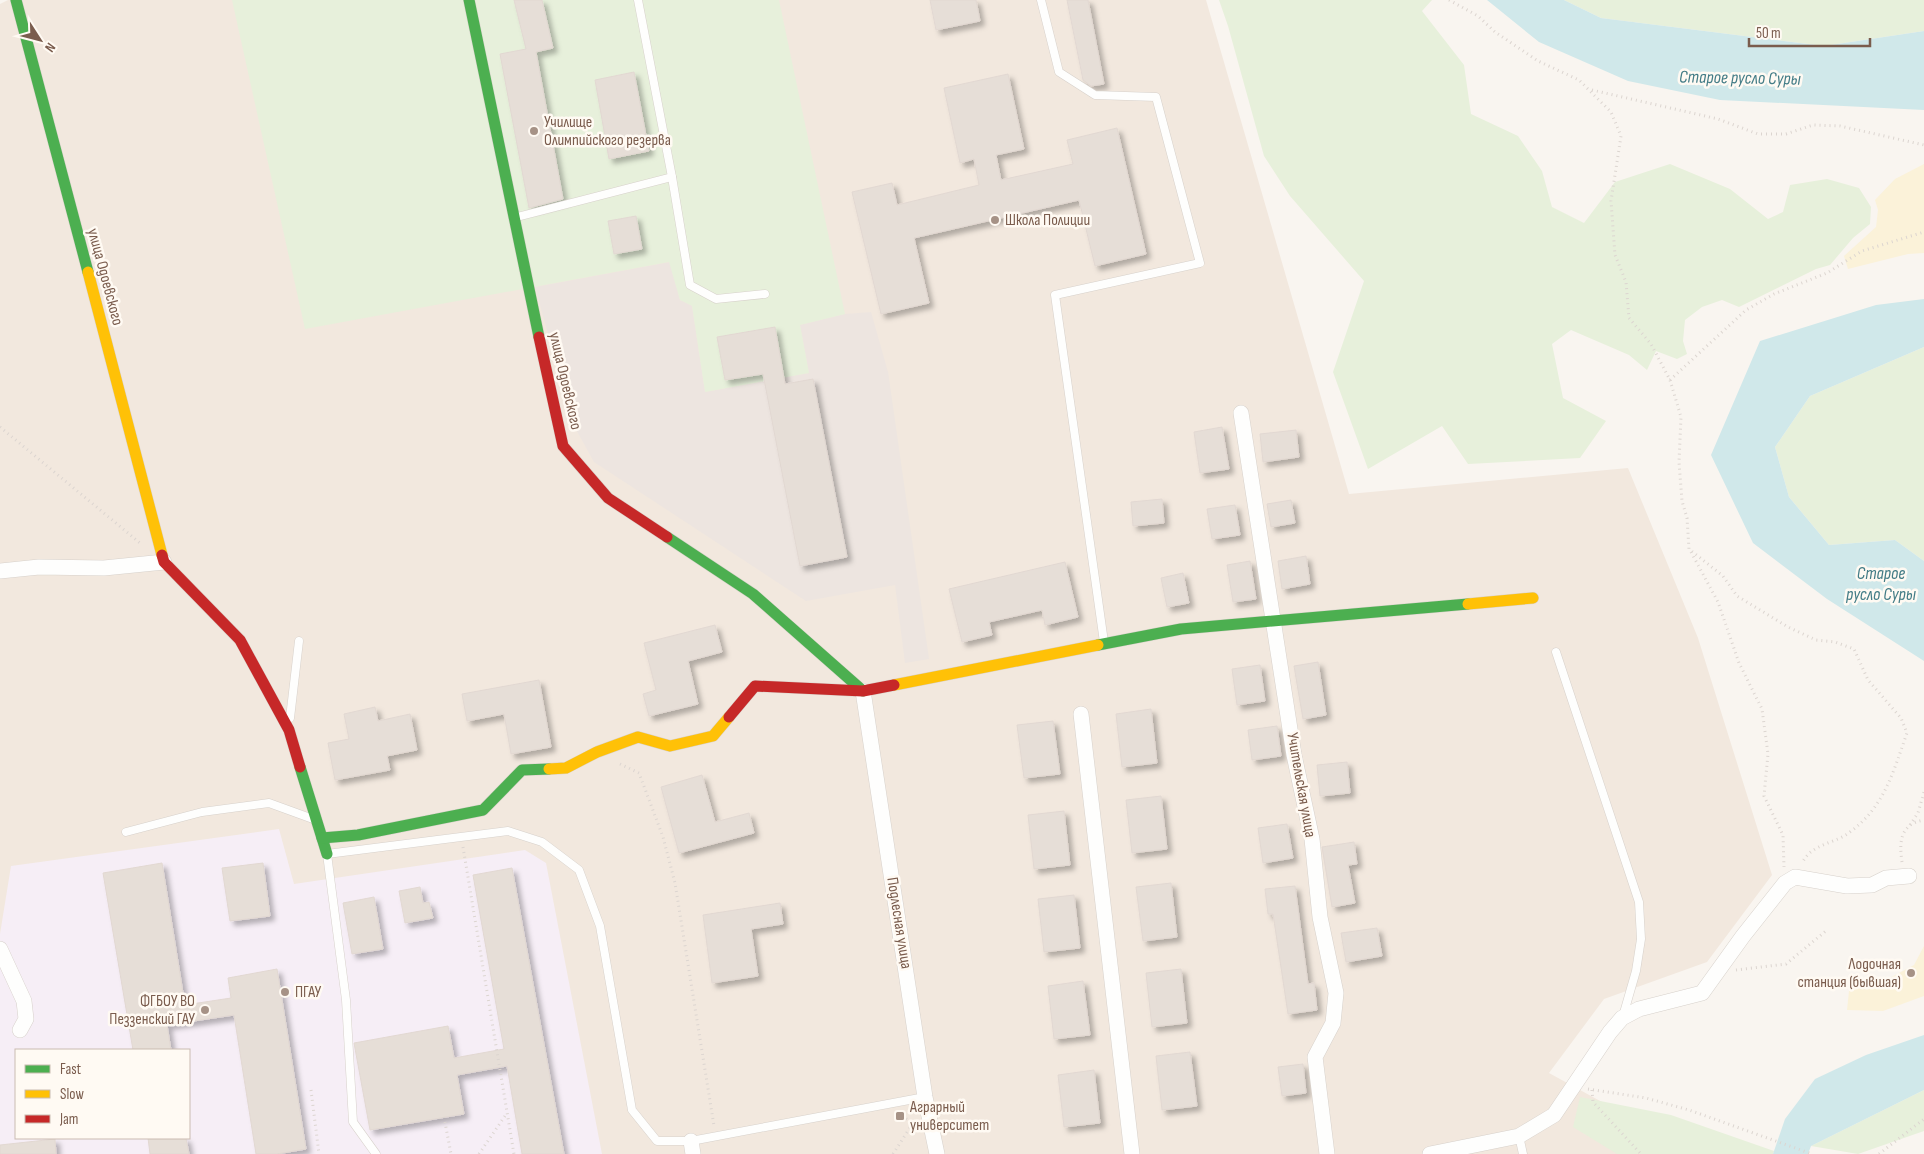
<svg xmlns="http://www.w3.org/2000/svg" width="1924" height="1154" font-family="'Sofia Sans Condensed',sans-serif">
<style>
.residential{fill:#f2e8de;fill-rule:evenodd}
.industrial{fill:#ede5e0}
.education{fill:#f6eef6;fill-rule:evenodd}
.green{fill:#e7f0db}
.sand{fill:#fbf2d9}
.water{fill:#d0e8ea}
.building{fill:#e6ded7;stroke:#e2d8d2;filter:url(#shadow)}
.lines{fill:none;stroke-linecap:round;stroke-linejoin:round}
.lane-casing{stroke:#d7d1cb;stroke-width:9}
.street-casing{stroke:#d7d1cb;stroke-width:16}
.fast-casing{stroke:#d9d2cb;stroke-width:12}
.slow-casing{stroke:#d9d2cb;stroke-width:12}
.jam-casing{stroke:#d9d2cb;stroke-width:12}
.path{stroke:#dcd5d0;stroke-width:3;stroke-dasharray:1 4;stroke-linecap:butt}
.lane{stroke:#fefefd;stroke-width:8}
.street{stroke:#fefefd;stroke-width:15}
.fast{stroke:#4caf50;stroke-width:11}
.slow{stroke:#ffc107;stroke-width:11}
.jam{stroke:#c62828;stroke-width:11}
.poi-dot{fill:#a69286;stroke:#fffaf3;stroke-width:2}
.labels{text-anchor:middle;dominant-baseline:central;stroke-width:5;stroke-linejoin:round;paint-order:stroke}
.poi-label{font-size:16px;fill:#7a5c4d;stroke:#fffaf3;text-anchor:start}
.street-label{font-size:16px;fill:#7a5c4d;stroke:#fffaf3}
.water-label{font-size:18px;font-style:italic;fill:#437c86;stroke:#fffaf3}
</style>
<defs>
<filter id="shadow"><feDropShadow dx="4.5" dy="4.5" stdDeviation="2.5" flood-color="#0004"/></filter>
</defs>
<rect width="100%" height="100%" fill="#f9f5f0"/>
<path class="residential" d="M 8,0 L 1206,0 L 1349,494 L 1628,468 L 1698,638 L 1772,875 L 1707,962 L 1604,999 L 1549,1073 L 1675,1142 L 1750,1154 L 0,1154 L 0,4 ZM 16,1050 L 189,1050 L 189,1138 L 16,1138 Z"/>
<polygon class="industrial" points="670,262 680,300 692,306 705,392 809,373 800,325 845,314 871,312 888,372 929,659 905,663 895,585 806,601 594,462 573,424 535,287"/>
<path class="education" d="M 279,829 L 294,884 L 525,850 L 546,863 L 602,1154 L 0,1154 L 0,934 L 11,866 ZM 16,1050 L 189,1050 L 189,1138 L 16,1138 Z"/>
<g class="green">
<polygon points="232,0 779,0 845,314 800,325 809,373 705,392 692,306 680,300 669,262 305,329"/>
<polygon points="1219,0 1432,0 1422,11 1464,65 1471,114 1518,136 1542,171 1552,207 1584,223 1615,182 1670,164 1730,189 1768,219 1783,212 1790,185 1827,179 1859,188 1871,207 1870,224 1853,238 1830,265 1816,269 1739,307 1722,300 1702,307 1685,320 1683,341 1687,354 1677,359 1656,351 1647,370 1629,355 1571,330 1552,344 1563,398 1606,421 1580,458 1468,464 1442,426 1368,469 1333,372 1364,281 1290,196 1264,156 1228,26"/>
<polygon points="1564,0 1924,0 1924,31 1824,46 1601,18"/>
<polygon points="1924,347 1924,561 1895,540 1829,545 1789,497 1775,447 1810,396"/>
<polygon points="1924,1090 1924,1131 1858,1154 1811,1146"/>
<polygon points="1580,1097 1671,1115 1774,1151 1773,1154 1617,1154 1573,1127"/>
</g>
<g class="sand">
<polygon points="1924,164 1924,253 1908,254 1848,269 1844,256 1876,227 1878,210 1875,200 1895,179"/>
<polygon points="1924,946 1924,996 1883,1011 1847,1010 1849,991 1882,982 1914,965"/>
</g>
<g class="water">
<polygon points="1487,0 1564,0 1601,18 1824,46 1924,31 1924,110 1720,100 1628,81 1539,42"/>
<polygon points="1924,299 1924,347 1810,396 1775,447 1789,497 1829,545 1895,540 1924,561 1924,661 1827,599 1753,543 1711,455 1760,341 1876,305"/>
<polygon points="1924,1035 1924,1090 1811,1146 1808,1154 1773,1154 1785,1119 1815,1079 1866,1055"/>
</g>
<g class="building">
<polygon points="514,0 542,0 553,48 536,52 563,199 529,208 500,54 526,49"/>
<polygon points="930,0 976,0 980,21 936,30"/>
<polygon points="1067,0 1088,0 1104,84 1091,86 1083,80"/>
<polygon points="634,72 649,151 609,159 595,80"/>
<polygon points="1008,74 1024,149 996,155 1001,180 1073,164 1067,140 1117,128 1146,254 1095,266 1079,200 914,238 929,303 881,314 852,192 892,183 897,205 979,185 974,159 960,163 944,88"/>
<polygon points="636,216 642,249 614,254 608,221"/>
<polygon points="775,327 785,384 813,379 847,557 800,566 763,374 725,380 717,337"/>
<polygon points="1222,427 1229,469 1200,473 1194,432"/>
<polygon points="1296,430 1299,457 1263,462 1260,434"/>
<polygon points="1162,499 1164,523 1133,526 1131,502"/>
<polygon points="1291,500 1295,523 1271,527 1267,504"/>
<polygon points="1235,505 1240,535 1212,539 1207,509"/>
<polygon points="1306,556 1310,584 1282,589 1278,561"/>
<polygon points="1250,561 1256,599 1233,602 1227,565"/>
<polygon points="1065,562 1078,617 1045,625 1042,610 989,622 992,635 962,642 949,589"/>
<polygon points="1183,573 1189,603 1167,607 1161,578"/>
<polygon points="715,625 722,652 688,661 698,704 649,716 643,694 656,690 644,643"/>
<polygon points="1318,662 1326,715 1303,719 1294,666"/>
<polygon points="1260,665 1265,701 1237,705 1232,669"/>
<polygon points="539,680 551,747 511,754 504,714 467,721 462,694"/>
<polygon points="375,707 378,721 410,714 417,750 387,756 390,770 335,780 328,743 349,739 344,714"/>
<polygon points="1151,709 1157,763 1122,767 1116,714"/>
<polygon points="1053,721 1060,774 1024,778 1017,725"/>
<polygon points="1277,726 1281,756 1252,760 1248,730"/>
<polygon points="1347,762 1350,793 1320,796 1317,765"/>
<polygon points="702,775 715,822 749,813 754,833 679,853 661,787"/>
<polygon points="1161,796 1167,849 1132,853 1126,800"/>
<polygon points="1064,811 1070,865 1034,869 1028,815"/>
<polygon points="1287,824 1293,858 1263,863 1258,828"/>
<polygon points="1354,842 1357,864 1348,865 1355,903 1332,907 1322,847"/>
<polygon points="162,863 185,1005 231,998 228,978 277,969 306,1149 277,1154 256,1154 234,1015 167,1025 171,1050 133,1050 103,873"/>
<polygon points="263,863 270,916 230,921 222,868"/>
<polygon points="512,868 564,1154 522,1154 507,1066 457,1075 464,1114 370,1130 354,1043 448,1026 454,1058 504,1049 473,875"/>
<polygon points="1171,883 1177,937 1143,941 1136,887"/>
<polygon points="1295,886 1308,984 1314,983 1317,1010 1288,1014 1273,914 1268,914 1265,889"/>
<polygon points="420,887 423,903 429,902 433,918 405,923 399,891"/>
<polygon points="1074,895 1080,948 1044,952 1038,899"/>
<polygon points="374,897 383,949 352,954 343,903"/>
<polygon points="780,903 783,924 751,929 758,976 712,983 703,915"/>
<polygon points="1377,928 1382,956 1346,962 1341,933"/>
<polygon points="1181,969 1187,1023 1152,1027 1146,973"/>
<polygon points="1083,981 1090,1035 1054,1039 1048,986"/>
<polygon points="1190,1052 1197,1106 1162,1110 1156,1056"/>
<polygon points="1303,1064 1306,1093 1282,1096 1278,1067"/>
<polygon points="1094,1070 1100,1123 1064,1127 1058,1075"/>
<polygon points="148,1138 186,1138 189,1154 150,1154"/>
<polygon points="55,1139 56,1154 0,1154 0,1145"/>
</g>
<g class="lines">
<g class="lane-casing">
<g id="lane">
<polyline points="1041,0 1059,72 1095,95 1156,97 1200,263 1055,295 1104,642"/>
<polyline points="672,177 690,285 716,299 765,294"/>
<polyline points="517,217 672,177 638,0"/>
<polyline points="1556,652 1639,902 1641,939 1636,971 1623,1016"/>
<polyline points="290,718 299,641"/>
<polyline points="126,832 202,812 269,803 313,819"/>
<polyline points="1519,1136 1523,1154"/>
<polyline points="376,1154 353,1122 346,1000 327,854 508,831 542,842 579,870 600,926 632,1110 657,1141 691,1141 925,1097"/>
</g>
</g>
<g class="street-casing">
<g id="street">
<polyline points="1241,413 1294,755 1312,839 1320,917 1336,993 1333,1023 1315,1057 1327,1154"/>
<polyline points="0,571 39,567 104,568 164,562"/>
<polyline points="863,691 925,1097 937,1154"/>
<polyline points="1081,714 1132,1154"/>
<polyline points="0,949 24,1001 26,1019 20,1030"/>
<polyline points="691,1141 693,1154"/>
<polyline points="1430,1154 1519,1136 1554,1115 1610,1032 1622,1018 1639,1009 1702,993 1743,936 1785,883 1795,877 1847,886 1872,885 1886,878 1909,876"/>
</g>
</g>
<g class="fast-casing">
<g id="fast">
<polyline points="16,0 88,272"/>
<polyline points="469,0 539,337"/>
<polyline points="667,537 753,594 863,691"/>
<polyline points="1098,645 1181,629 1468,604"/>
<polyline points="300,767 327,854"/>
<polyline points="322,838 358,835 483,810 522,770 549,769"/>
</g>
</g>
<g class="slow-casing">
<g id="slow">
<polyline points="88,272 162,555"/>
<polyline points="1468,604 1533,598"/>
<polyline points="894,685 1098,645"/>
<polyline points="549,769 566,768 597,752 638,737 670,746 713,736 729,717"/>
</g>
</g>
<g class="jam-casing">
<g id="jam">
<polyline points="539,337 563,446 608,498 667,537"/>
<polyline points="162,555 164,562 240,640 289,730 300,767"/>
<polyline points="729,717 755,686 863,691 894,685"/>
</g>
</g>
<g class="path">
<path d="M 1449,0 L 1478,16 L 1495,32 L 1538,61 L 1579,80 L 1611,112 L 1621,136 L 1611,201 L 1615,255 L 1626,282 L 1629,318 L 1651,344 L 1670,380 L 1681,417 L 1679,462 L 1682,501 L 1687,518 L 1689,549 L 1723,576 L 1737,596 L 1788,627 L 1816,640 L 1835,642 L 1854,649 L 1868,680 L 1901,718 L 1907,733 C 1893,772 1885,806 1850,832 C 1835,844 1812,843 1802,863"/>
<polyline points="1592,90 1718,119 1758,134 1786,134 1813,125 1840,126 1924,145"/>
<polyline points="1670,380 1746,310 1774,294 1827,273 1862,251 1924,232"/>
<polyline points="0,427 140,543"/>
<polyline points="1691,552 1718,602 1739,663 1762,709 1768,754 1764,796 1783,835 1784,867"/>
<polyline points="620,764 639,773 663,837 675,883 714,1126"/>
<polyline points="1910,825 1918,813 1924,792"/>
<polyline points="463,847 514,1154"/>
<path d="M 1902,862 C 1899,842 1900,824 1924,820"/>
<polyline points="1736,970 1786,964 1827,930"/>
<polyline points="1588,1089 1646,1098 1689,1110 1812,1154"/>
<polyline points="311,1090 319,1154"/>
<polyline points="1592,1090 1593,1102 1641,1154"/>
<polyline points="898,1113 915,1125"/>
<polyline points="444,1117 451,1154"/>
<polyline points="479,1154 507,1113"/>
<polyline points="893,1154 913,1123"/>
<polyline points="1879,1154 1924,1119"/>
</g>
<use href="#lane" class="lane"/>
<use href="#street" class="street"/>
<use href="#fast" class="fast"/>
<use href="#slow" class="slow"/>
<use href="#jam" class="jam"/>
</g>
<g class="poi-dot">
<circle cx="534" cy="131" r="5"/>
<circle cx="995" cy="220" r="5"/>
<circle cx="1911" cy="973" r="5"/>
<circle cx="285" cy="992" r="5"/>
<circle cx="205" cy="1010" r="5"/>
<rect x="895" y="1111" width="10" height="10" rx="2.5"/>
</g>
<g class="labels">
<g class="poi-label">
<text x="544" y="122">Училище<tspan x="544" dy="18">Олимпийского резерва</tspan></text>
<text x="1005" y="220">Школа Полиции</text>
<text x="1901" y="964" text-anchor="end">Лодочная<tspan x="1901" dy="18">станция (бывшая)</tspan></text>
<text x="295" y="992">ПГАУ</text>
<text x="195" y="1001" text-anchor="end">ФГБОУ ВО<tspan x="195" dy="18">Пеззенский ГАУ</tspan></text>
<text x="910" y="1107">Аграрный<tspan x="910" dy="18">университет</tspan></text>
</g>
<g class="street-label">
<text transform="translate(105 277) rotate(75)">улица Одоевского</text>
<text transform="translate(565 381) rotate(77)">улица Одоевского</text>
<text transform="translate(1301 785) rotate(80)">Учительская улица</text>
<text transform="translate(899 923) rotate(81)">Подлесная улица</text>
</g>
<g class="water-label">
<text transform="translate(1740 78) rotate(1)">Старое русло Суры</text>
<text x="1881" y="573">Старое<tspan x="1881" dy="21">русло Суры</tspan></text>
</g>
</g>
<rect x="15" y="1049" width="175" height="90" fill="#fffaf3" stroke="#cabbb1"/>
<rect x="25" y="1065" width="25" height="8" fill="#4caf50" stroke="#cabbb1"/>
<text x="60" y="1074" font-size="15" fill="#7a5c4d">Fast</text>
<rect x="25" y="1090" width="25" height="8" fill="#ffc107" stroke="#cabbb1"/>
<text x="60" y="1099" font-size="15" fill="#7a5c4d">Slow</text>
<rect x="25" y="1115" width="25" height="8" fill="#c62828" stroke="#cabbb1"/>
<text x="60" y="1124" font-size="15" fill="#7a5c4d">Jam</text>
<g transform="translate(40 40) rotate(126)" stroke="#fffaf3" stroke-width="4" paint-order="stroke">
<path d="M0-4L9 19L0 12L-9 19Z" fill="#7a5c4d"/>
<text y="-8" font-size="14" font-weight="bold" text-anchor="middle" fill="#7a5c4d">N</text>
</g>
<path d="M1749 38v8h121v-8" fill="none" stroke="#7a5c4d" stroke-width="2.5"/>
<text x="1756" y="38" font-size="15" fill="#7a5c4d" stroke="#fffaf3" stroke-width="4" paint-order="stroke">50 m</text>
</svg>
